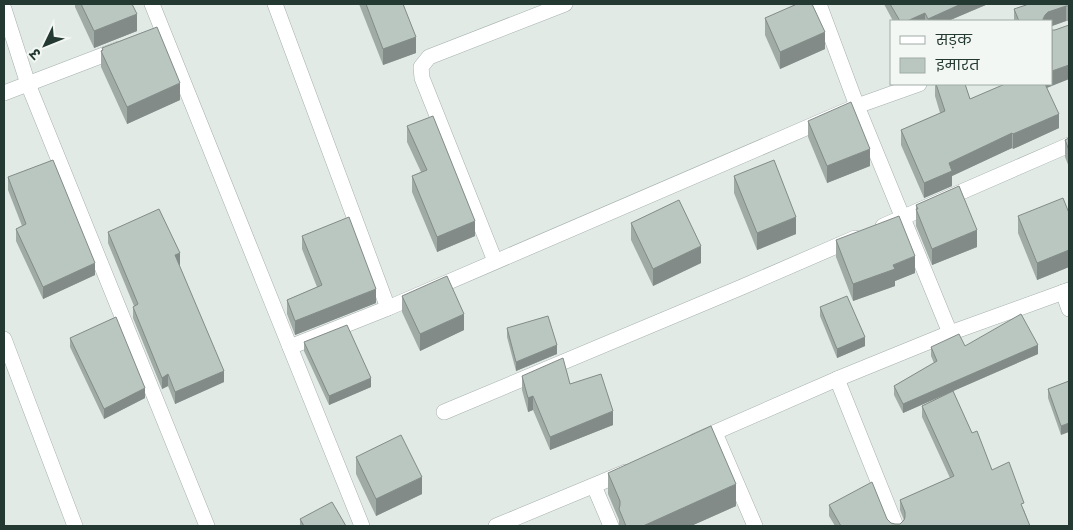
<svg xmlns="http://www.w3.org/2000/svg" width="1073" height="530" font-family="Poppins,'Noto Sans Devanagari',sans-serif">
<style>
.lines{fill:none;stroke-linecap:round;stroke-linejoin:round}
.street-casing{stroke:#a5b1ac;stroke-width:16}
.street{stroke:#fff;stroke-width:15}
.wall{fill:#a0aba6}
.shaded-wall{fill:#828b87}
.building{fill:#bac7c1;stroke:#828b87}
</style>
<rect width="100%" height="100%" fill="#e2eae6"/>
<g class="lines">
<g class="street-casing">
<g id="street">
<polyline points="152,4 362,526"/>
<polyline points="275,4 388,308"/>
<polyline points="819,4 857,106 950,333"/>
<polyline points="4,9 28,84 207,526"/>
<polyline points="4,93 119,49"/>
<polyline points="883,226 1069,145"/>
<polyline points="495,261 422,78 421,67 429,57 565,4"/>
<polyline points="1063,292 1069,309"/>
<polyline points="4,339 75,526"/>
<polyline points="290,347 388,308 857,106 919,84"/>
<polyline points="837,379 896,526"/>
<polyline points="444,412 742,287 855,238"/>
<polyline points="715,433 755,526"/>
<polyline points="695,441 837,379 950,333 1069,290"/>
<polyline points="594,486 611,526"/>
<polyline points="496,526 626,472"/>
</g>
</g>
<use href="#street" class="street"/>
</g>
<g class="wall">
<polygon points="75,4 132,4 137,31 94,48 75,7"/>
<polygon points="359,4 403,4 416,53 383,65"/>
<polygon points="884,4 988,4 948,21 893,21"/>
<polygon points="1069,4 1069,21 1066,21 1052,26 1052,21 1014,21 1014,9"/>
<polygon points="765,18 825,49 780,69 765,35"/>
<polygon points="1069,25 1069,79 1047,88 1059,128 1013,149 1012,148 952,176 952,186 924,198 901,145 901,130 940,113 935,96 935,84 965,84 970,99 1052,84 1055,30"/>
<polygon points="102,48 180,100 127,124 101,67 101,51 102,50"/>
<polygon points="808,121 870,166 827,183 808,137"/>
<polygon points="407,126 475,236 437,252 412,192 412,176 421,172 407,142"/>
<polygon points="1069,138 1069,167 1065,157 1065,140"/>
<polygon points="734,176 796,234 757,250 734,193"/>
<polygon points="8,177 95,275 43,299 16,241 16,229 22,226 8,190"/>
<polygon points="916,205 977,247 932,265 916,226"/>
<polygon points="1069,213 1069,267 1037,280 1018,233 1018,216"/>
<polygon points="631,223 701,263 653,286 631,240"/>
<polygon points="108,232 180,265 179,265 224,382 175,404 168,386 162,389 133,318 133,307 134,306 108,243"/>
<polygon points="302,236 376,303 295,335 287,314 287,300 317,287 302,249"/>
<polygon points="836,240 915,273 895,281 895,286 853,301 836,257"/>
<polygon points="402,296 464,330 420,351 402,312"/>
<polygon points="820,307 865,346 837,358 820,316"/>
<polygon points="507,328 557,354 516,371 507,337"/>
<polygon points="70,338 145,398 104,419 70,347"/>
<polygon points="304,342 371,387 329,405 304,351"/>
<polygon points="965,346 1038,354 953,391 972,433 992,470 1024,510 1030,526 835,526 829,516 829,505 887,519 891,523 895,524 900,524 904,520 900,510 900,500 950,478 922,417 922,406 950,392 903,413 894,395 894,386 934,363 931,356 931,347"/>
<polygon points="522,376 570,384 613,425 550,450 533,410 528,412 522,390"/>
<polygon points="1069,381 1061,435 1048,398 1048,389"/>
<polygon points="356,457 422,494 376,516 356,474"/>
<polygon points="608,473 736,506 691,526 619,526 619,520 608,494"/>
<polygon points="300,519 346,526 300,526"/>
</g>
<g class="shaded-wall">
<polygon points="961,4 988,4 948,21 928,21 928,19"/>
<polygon points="1066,6 1066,21 1052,26 1052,21 1043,21 1043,19 1045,15 1048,12"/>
<polygon points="925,13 925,21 907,21"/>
<polygon points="137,14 137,31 94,48 94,31"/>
<polygon points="825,32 825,49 780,69 780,52"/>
<polygon points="416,37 416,53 383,65 383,49"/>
<polygon points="1069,65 1069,79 1041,90 1041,84 1052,84 1052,71"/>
<polygon points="180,83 180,100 127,124 127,107"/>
<polygon points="1059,114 1059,128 1013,149 1013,134"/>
<polygon points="1012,133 1012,148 952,176 952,186 924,198 924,183 949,163"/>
<polygon points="870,149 870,166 827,183 827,166"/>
<polygon points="796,217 796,234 757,250 757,233"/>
<polygon points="475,221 475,236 437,252 437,237"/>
<polygon points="977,230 977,247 932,265 932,249"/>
<polygon points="701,246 701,263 653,286 653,269"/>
<polygon points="1069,250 1069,267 1037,280 1037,263"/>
<polygon points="180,253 180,265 175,267 175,255"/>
<polygon points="915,256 915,273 895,281 895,286 853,301 853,284 893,265"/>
<polygon points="95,263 95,275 43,299 43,287"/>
<polygon points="376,289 376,303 295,335 295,321"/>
<polygon points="464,314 464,330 420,351 420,334"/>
<polygon points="865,337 865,346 837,358 837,349"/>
<polygon points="557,345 557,354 516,371 516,362"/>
<polygon points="1038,345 1038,354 903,413 903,404"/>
<polygon points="224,371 224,382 175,404 175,392"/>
<polygon points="168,374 168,386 162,389 162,378"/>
<polygon points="371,378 371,387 329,405 329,396"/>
<polygon points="145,388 145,398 104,419 104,409"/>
<polygon points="533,396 533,410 528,412 528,398"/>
<polygon points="613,411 613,425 550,450 550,437"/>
<polygon points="1069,423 1069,432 1061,435 1061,426"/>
<polygon points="422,477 422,494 376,516 376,499"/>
<polygon points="736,484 736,506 691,526 643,526"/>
</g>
<g class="building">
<polygon points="81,4 132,4 137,14 94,31"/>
<polygon points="366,4 403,4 416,37 383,49"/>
<polygon points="797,4 812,4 825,32 780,52 765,18"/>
<polygon points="890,4 961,4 928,19 925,13 907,21 900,21"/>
<polygon points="1029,4 1069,4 1069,6 1066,6 1048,12 1045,15 1043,19 1043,21 1019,21 1014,9"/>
<polygon points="1069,25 1069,65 1052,71 1052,30 1055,30"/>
<polygon points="157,27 180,83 127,107 101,51 103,50 102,48"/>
<polygon points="936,84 965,84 970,99 1005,84 1045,84 1059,114 1013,134 1012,133 949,163 952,171 924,183 901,130 945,111"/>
<polygon points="851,102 870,149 827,166 808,121"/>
<polygon points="433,116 475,221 437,237 412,176 427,170 407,126"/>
<polygon points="1069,138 1069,150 1065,140"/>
<polygon points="53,160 95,263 43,287 16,229 26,224 8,177"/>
<polygon points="774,160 796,217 757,233 734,176"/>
<polygon points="959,186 977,230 932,249 916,209 918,209 916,205"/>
<polygon points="1063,198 1069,213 1069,250 1037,263 1018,216"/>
<polygon points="679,200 701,246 653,269 631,223"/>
<polygon points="159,209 180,253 175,255 224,371 175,392 168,374 162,378 133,307 138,304 108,232"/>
<polygon points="899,216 915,256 893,265 895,269 853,284 836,240"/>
<polygon points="349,217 376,289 295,321 287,300 322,285 302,236"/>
<polygon points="447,276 464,314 420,334 402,296"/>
<polygon points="847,296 865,337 837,349 820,307"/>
<polygon points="1021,314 1038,345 903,404 894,386 937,361 931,347 959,334 965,346"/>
<polygon points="548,316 557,345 516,362 507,328"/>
<polygon points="116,317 145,388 104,409 70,338"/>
<polygon points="347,325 371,378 329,396 304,342"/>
<polygon points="563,358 570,384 601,374 613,411 550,437 533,396 528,398 522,376"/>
<polygon points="1069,381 1069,423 1061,426 1048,389"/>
<polygon points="953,391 972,433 977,431 992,470 1009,462 1024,503 1021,504 1030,526 841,526 829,505 872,482 887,519 891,523 895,524 900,524 904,520 905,517 905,512 900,500 954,476 922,406"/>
<polygon points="711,426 736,484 643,526 626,526 619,509 620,505 620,501 608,473"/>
<polygon points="401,435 422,477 376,499 356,457"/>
<polygon points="332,502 346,526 304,526 300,519"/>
</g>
<rect width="1073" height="530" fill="none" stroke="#243931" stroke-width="10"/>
<rect x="890" y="20" width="162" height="65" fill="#f2f7f4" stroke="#a0aba6"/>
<rect x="900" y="36" width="25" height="8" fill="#ffffff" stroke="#a0aba6"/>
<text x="936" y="45" font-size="15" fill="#243931">सड़क</text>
<rect x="900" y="58" width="25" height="15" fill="#bac7c1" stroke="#a0aba6"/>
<text x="936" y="70" font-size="15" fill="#243931">इमारत</text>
<g transform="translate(45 45) rotate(227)" stroke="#f2f7f4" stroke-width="4" paint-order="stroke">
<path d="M0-4L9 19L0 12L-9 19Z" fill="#243931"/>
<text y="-8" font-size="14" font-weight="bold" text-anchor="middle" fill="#243931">उ</text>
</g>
</svg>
